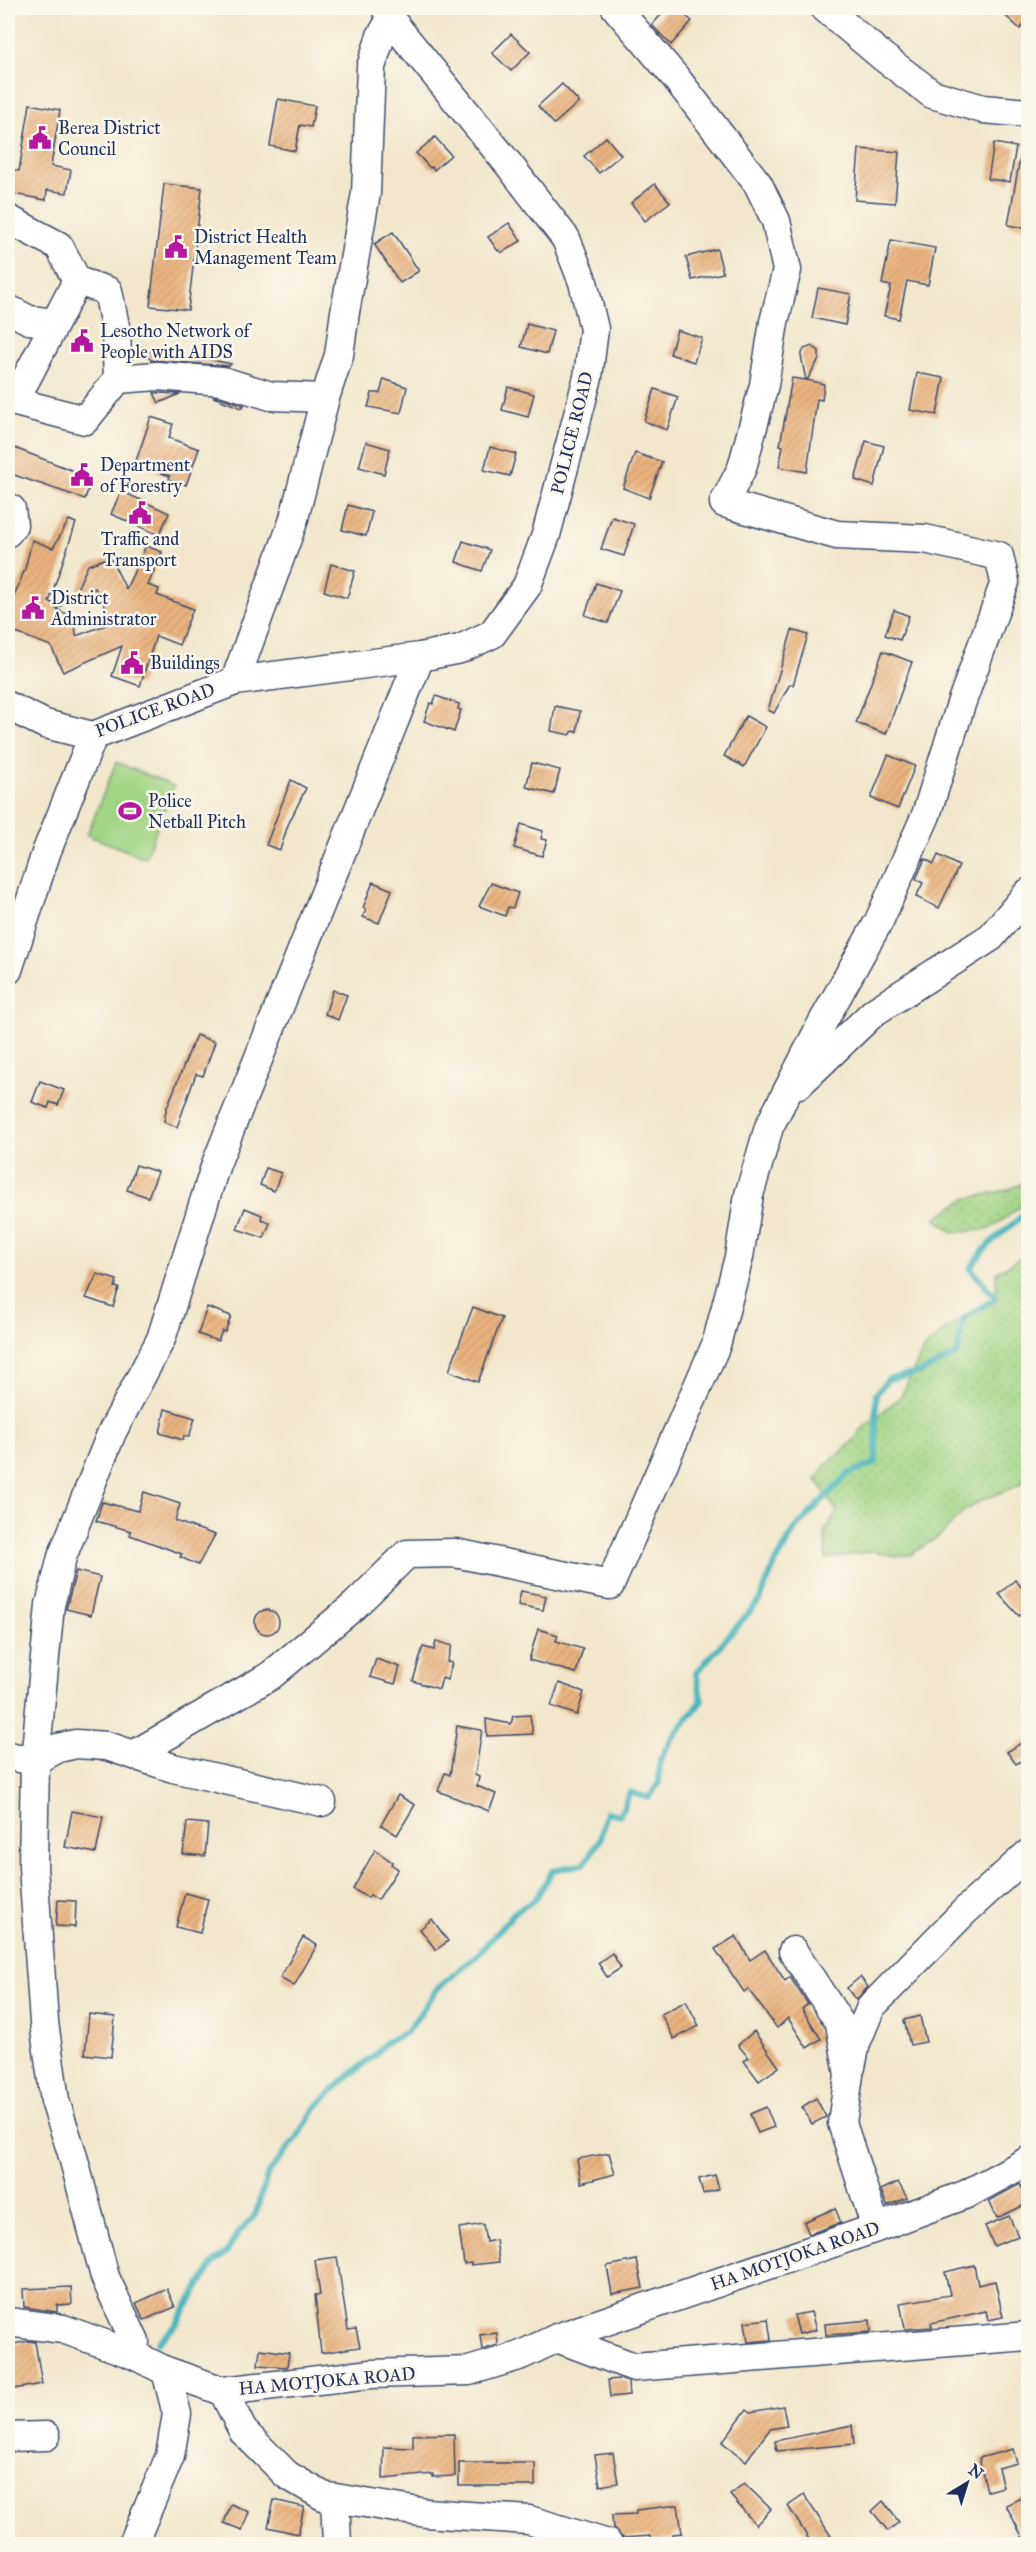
<svg xmlns="http://www.w3.org/2000/svg" width="1036" height="2552" font-family="'IM FELL Great Primer',serif">
<style>
.green{fill:url(#green-dots);stroke:#5e8271;stroke-width:1.5}
.pitch{fill:#a1d484;stroke:#5e8271;stroke-width:1.5}
.lines{fill:none;stroke-linecap:round;stroke-linejoin:round}
.stream{stroke:#44b4bb;stroke-width:6}
.building{fill:url(#building-hatch)}
.minor-casing{stroke:#3b4b6e;stroke-width:31}
.minor{stroke:#fff;stroke-width:28}
.labels{text-anchor:middle;dominant-baseline:central;stroke-width:5;stroke-linejoin:round;paint-order:stroke}
.poi-label{font-size:18px;fill:#1b2f5e;stroke:#fbf7ec;text-anchor:start}
.street-label{font-size:18px;fill:#1b2f5e;stroke:#fbf7ec}
</style>
<defs>
<pattern id="green-dots" width="8" height="8" patternUnits="userSpaceOnUse" patternTransform="scale(1.5)"><rect width="8" height="8" fill="#a1d484"/><path d="M2 2h.1M6 6h.1" fill="none" stroke="#8ab674" stroke-width="1.8" stroke-linecap="round"/></pattern>
<pattern id="building-hatch" width="6" height="6" patternUnits="userSpaceOnUse" patternTransform="scale(1.5)"><rect width="6" height="6" fill="#eab37e"/><path d="M-1 1l2-2M0 6l6-6M5 7l2-2" fill="none" stroke="#c89a6f"/></pattern>
</defs>
<rect width="100%" height="100%" fill="#fbf7ec"/>
<filter id="ink" filterUnits="userSpaceOnUse"><feTurbulence type="fractalNoise" baseFrequency=".0167" numOctaves="2"/><feDisplacementMap in="SourceGraphic" scale="12" xChannelSelector="R" yChannelSelector="G"/><feConvolveMatrix kernelMatrix="1 2 1 2 8 2 1 2 1" color-interpolation-filters="sRGB"/></filter>
<filter id="wash" filterUnits="userSpaceOnUse"><feTurbulence type="fractalNoise" baseFrequency=".008" numOctaves="4" result="noise"/><feDisplacementMap in="SourceGraphic" scale="24" xChannelSelector="R" yChannelSelector="G"/><feGaussianBlur stdDeviation="1.35" result="paint"/><feColorMatrix in="noise" values="0 0 0 0 0 0 0 0 0 0 0 0 0 0 0 0 0 1.4 0 .05"/><feComposite in="paint" operator="in"/></filter>
<g filter="url(#wash)">
<rect width="100%" height="100%" fill="#f2e7cc"/>
<g class="green">
<polygon points="1028,1181 1028,1201 990,1229 953,1233 935,1218 965,1199 1007,1190"/>
<polygon points="1028,1253 1028,1471 1022,1484 985,1499 965,1510 940,1536 910,1555 894,1556 873,1551 826,1559 825,1531 837,1512 816,1479 825,1466 852,1442 863,1428 901,1396 923,1350 949,1327 996,1298 996,1273"/>
</g>
<polygon class="pitch" points="116,762 174,786 145,858 87,835"/>
<g class="lines">
<polyline class="stream" points="158,2343 176,2325 213,2264 227,2252 239,2232 255,2215 268,2173 296,2139 317,2106 345,2079 375,2055 386,2042 407,2032 437,1989 478,1954 515,1912 535,1900 553,1870 584,1864 600,1840 606,1812 620,1815 630,1792 649,1798 659,1782 660,1760 672,1738 702,1701 696,1673 760,1600 773,1568 795,1529 848,1474 876,1463 876,1394 888,1379 922,1372 957,1354 964,1318 996,1298 970,1268 989,1244 1028,1211"/>
</g>
<g id="blocks">
<g class="building">
<polygon points="667,8 676,8 692,21 671,45 652,25"/>
<polygon points="997,8 1029,8 1029,19 1020,29"/>
<polygon points="511,34 530,52 511,71 492,53"/>
<polygon points="562,84 579,102 554,124 538,106"/>
<polygon points="278,99 315,106 311,127 300,125 295,151 270,146"/>
<polygon points="30,104 60,110 51,166 71,170 67,193 47,190 46,200 8,193 8,169 19,171"/>
<polygon points="435,137 451,155 434,170 432,167 430,168 416,153"/>
<polygon points="606,137 621,155 599,173 584,156"/>
<polygon points="994,143 1016,147 1010,182 988,179"/>
<polygon points="859,149 899,152 895,203 855,200"/>
<polygon points="1020,158 1029,159 1029,229 1008,225"/>
<polygon points="164,184 202,188 188,310 150,306"/>
<polygon points="655,184 670,202 645,221 631,203"/>
<polygon points="509,223 521,241 501,253 500,250 498,251 488,237"/>
<polygon points="393,232 419,271 400,283 374,244"/>
<polygon points="891,240 935,248 928,285 907,281 899,319 884,316 891,286 882,284"/>
<polygon points="717,249 723,273 692,280 686,257"/>
<polygon points="818,288 851,294 845,325 812,318"/>
<polygon points="527,324 553,331 547,354 521,347"/>
<polygon points="677,330 702,338 694,362 670,354"/>
<polygon points="136,345 170,359 176,356 184,359 192,358 199,361 207,359 231,364 229,366 151,360"/>
<polygon points="812,346 819,351 819,359 807,380 824,384 822,400 817,399 807,472 779,467 783,446 780,445 792,378 806,380 801,356 804,349"/>
<polygon points="917,373 944,378 937,415 910,410"/>
<polygon points="384,379 407,387 401,413 368,407 372,393 380,393"/>
<polygon points="508,387 534,394 528,417 502,410"/>
<polygon points="655,389 678,397 667,430 644,421"/>
<polygon points="154,393 157,393 180,394 159,403"/>
<polygon points="213,397 219,397 244,405 242,408"/>
<polygon points="151,417 173,424 169,438 199,449 186,485 169,479 170,476 135,464"/>
<polygon points="866,441 884,446 874,486 855,480"/>
<polygon points="366,442 390,449 384,474 359,467"/>
<polygon points="12,447 92,478 85,499 8,473 8,460"/>
<polygon points="490,447 516,454 510,476 484,470"/>
<polygon points="635,453 662,462 649,498 623,488"/>
<polygon points="121,491 169,513 159,535 111,514"/>
<polygon points="348,505 372,512 366,536 342,530"/>
<polygon points="612,517 634,524 624,556 601,549"/>
<polygon points="69,520 76,523 49,602 61,606 56,609 75,618 76,636 114,622 95,588 72,600 88,565 110,557 126,589 146,546 162,552 148,585 159,589 157,595 193,609 179,645 156,636 140,686 112,676 122,646 63,672 51,646 8,630 8,611 25,569 32,540 53,548"/>
<polygon points="463,541 490,550 482,571 456,562"/>
<polygon points="331,564 355,571 347,598 324,591"/>
<polygon points="596,583 620,591 608,623 585,615"/>
<polygon points="894,610 909,616 900,640 885,635"/>
<polygon points="792,630 808,635 793,685 790,684 774,713 768,710"/>
<polygon points="883,651 912,662 886,734 856,723"/>
<polygon points="436,696 459,704 458,709 461,710 454,732 424,721 430,703 433,704"/>
<polygon points="555,706 580,711 577,732 573,731 570,735 551,731"/>
<polygon points="746,716 766,727 744,767 724,756"/>
<polygon points="888,755 915,766 898,809 871,798"/>
<polygon points="532,763 560,770 554,794 526,787"/>
<polygon points="291,780 306,788 288,825 280,850 266,845"/>
<polygon points="521,824 543,831 541,839 547,840 542,856 514,848"/>
<polygon points="938,855 959,866 939,908 916,897 923,883 916,879 925,859 934,864"/>
<polygon points="373,882 392,890 379,923 363,917 366,909 363,908"/>
<polygon points="491,883 518,893 513,908 508,907 505,916 479,906"/>
<polygon points="333,990 347,995 338,1020 325,1014"/>
<polygon points="196,1035 215,1042 203,1076 196,1074 177,1127 164,1122 166,1110"/>
<polygon points="40,1081 64,1090 58,1105 50,1102 48,1108 32,1102"/>
<polygon points="136,1165 158,1172 148,1197 127,1190"/>
<polygon points="266,1168 281,1173 274,1191 260,1185"/>
<polygon points="245,1208 262,1215 261,1219 270,1223 264,1238 237,1229"/>
<polygon points="97,1274 117,1280 115,1287 119,1288 113,1307 86,1298"/>
<polygon points="207,1307 231,1316 225,1332 222,1331 218,1341 198,1334"/>
<polygon points="473,1307 502,1318 478,1382 449,1371"/>
<polygon points="165,1409 195,1418 189,1437 184,1436 183,1440 160,1433"/>
<polygon points="144,1492 180,1504 175,1521 215,1535 198,1565 180,1557 182,1554 130,1535 131,1531 96,1521 102,1502 138,1511"/>
<polygon points="76,1571 100,1577 91,1615 66,1609"/>
<polygon points="1015,1580 1029,1595 1029,1607 1019,1616 999,1594"/>
<polygon points="521,1591 546,1596 543,1610 518,1605"/>
<circle cx="267" cy="1622" r="12"/>
<polygon points="538,1629 558,1635 556,1641 583,1649 576,1673 529,1660"/>
<polygon points="436,1641 452,1646 447,1662 452,1663 447,1680 442,1678 439,1689 413,1681 423,1647 434,1650"/>
<polygon points="376,1659 400,1667 395,1684 370,1677"/>
<polygon points="559,1683 584,1692 577,1715 551,1706"/>
<polygon points="530,1715 533,1734 487,1736 486,1719 511,1724 513,1716"/>
<polygon points="457,1726 482,1730 475,1775 479,1777 477,1786 496,1794 489,1811 438,1791 445,1773 450,1775"/>
<polygon points="1029,1738 1029,1756 1016,1764 1007,1752"/>
<polygon points="398,1795 415,1805 397,1835 381,1825"/>
<polygon points="72,1811 103,1817 96,1853 65,1847"/>
<polygon points="187,1822 208,1824 205,1856 183,1854"/>
<polygon points="375,1850 392,1862 391,1864 398,1869 378,1900 370,1895 368,1898 353,1889"/>
<polygon points="185,1893 208,1899 200,1933 176,1927"/>
<polygon points="58,1900 76,1901 75,1927 56,1926"/>
<polygon points="432,1919 448,1941 436,1950 420,1929"/>
<polygon points="736,1936 750,1960 765,1950 785,1981 790,1977 808,2004 802,2009 821,2039 807,2048 788,2018 777,2028 748,1989 744,1992 715,1949"/>
<polygon points="303,1937 317,1945 294,1986 280,1978"/>
<polygon points="612,1953 621,1968 607,1977 598,1963"/>
<polygon points="860,1977 868,1987 856,2000 847,1988"/>
<polygon points="686,2001 699,2026 674,2039 661,2014"/>
<polygon points="89,2014 115,2017 111,2057 85,2054"/>
<polygon points="920,2016 926,2042 910,2045 904,2020"/>
<polygon points="754,2031 779,2067 759,2081 744,2061 749,2058 738,2045"/>
<polygon points="816,2098 826,2117 812,2124 802,2107"/>
<polygon points="766,2107 774,2127 758,2133 750,2114"/>
<polygon points="609,2153 615,2174 581,2183 577,2159"/>
<polygon points="715,2175 719,2189 703,2194 699,2179"/>
<polygon points="898,2182 907,2198 887,2206 881,2190"/>
<polygon points="1020,2184 1029,2203 997,2218 989,2201"/>
<polygon points="835,2208 841,2223 809,2234 804,2222"/>
<polygon points="1009,2216 1018,2236 994,2246 985,2226"/>
<polygon points="483,2224 486,2242 496,2240 499,2262 471,2265 471,2263 464,2264 459,2228"/>
<polygon points="337,2257 348,2330 356,2329 360,2347 321,2353 315,2295 320,2295 315,2260"/>
<polygon points="637,2260 643,2288 612,2294 607,2266"/>
<polygon points="974,2265 978,2285 995,2281 1003,2317 988,2320 986,2311 931,2323 932,2327 905,2329 900,2303 950,2295 945,2272"/>
<polygon points="71,2287 72,2304 57,2305 57,2312 24,2307 23,2289"/>
<polygon points="167,2289 175,2307 144,2320 136,2303"/>
<polygon points="811,2312 816,2330 799,2334 794,2315"/>
<polygon points="768,2319 771,2340 748,2342 745,2322"/>
<polygon points="870,2320 871,2332 826,2335 825,2324"/>
<polygon points="497,2333 498,2345 482,2350 480,2335"/>
<polygon points="29,2341 35,2342 42,2384 8,2390 8,2345"/>
<polygon points="260,2349 289,2353 287,2367 258,2365"/>
<polygon points="619,2379 628,2382 629,2395 610,2397 608,2380"/>
<polygon points="783,2406 787,2426 770,2429 746,2461 722,2442 747,2409 751,2412"/>
<polygon points="852,2425 854,2444 777,2451 775,2441"/>
<polygon points="454,2434 455,2476 433,2477 433,2474 383,2479 384,2447 413,2448 413,2435"/>
<polygon points="1013,2449 1017,2463 998,2468 1003,2487 987,2491 979,2458"/>
<polygon points="613,2453 618,2483 600,2486 595,2455"/>
<rect x="459" y="2463" width="76" height="23"/>
<polygon points="744,2483 771,2509 756,2525 730,2495"/>
<polygon points="1029,2494 1029,2544 1026,2544 1006,2505"/>
<polygon points="804,2495 831,2536 818,2544 812,2544 788,2506"/>
<polygon points="274,2500 304,2507 298,2534 268,2527"/>
<polygon points="883,2501 899,2522 888,2531 872,2511"/>
<polygon points="231,2504 249,2512 242,2530 224,2523"/>
<polygon points="678,2505 682,2533 673,2534 673,2538 650,2541 650,2536 623,2538 613,2529 612,2515 636,2514 636,2510"/>
</g>
</g>
</g>
<g filter="url(#ink)">
<use href="#blocks" fill-opacity="0" stroke="#3b4b6e" stroke-width="1.5"/>
<g class="lines">
<g class="minor-casing">
<g id="minor">
<polyline points="825,8 883,57 932,94 983,109 1028,113"/>
<polyline points="8,219 59,246 77,281 108,291 116,331 118,379"/>
<polyline points="8,309 29,320 55,323"/>
<polyline points="8,400 85,420 118,379 157,376 222,381 271,396 325,398"/>
<polyline points="15,400 77,281"/>
<polyline points="8,532 13,525 11,509"/>
<polyline points="235,681 293,522 325,398 339,355 345,312 366,193 371,67 381,36 391,20"/>
<polyline points="8,706 45,724 93,736 235,681 420,657 460,649 492,634 527,586 546,535 588,377 594,329 583,282 566,239 510,166 403,35 391,20 386,8"/>
<polyline points="8,970 46,853 93,736"/>
<polyline points="799,1084 874,1012 991,937 1028,893"/>
<polyline points="135,1754 270,1676 354,1606 407,1554 455,1553 610,1585 716,1345 739,1257 749,1195 769,1127 820,1027 879,921 926,815 961,704 1005,582 999,556 925,539 837,535 724,503 742,468 764,385 774,322 787,270 776,221 758,184 676,78 616,8"/>
<polyline points="8,1756 35,1761 58,1748 76,1744 107,1746 173,1768 322,1802"/>
<polyline points="793,1951 840,2023 849,2075 842,2123 876,2228"/>
<polyline points="851,2067 856,2043 871,2007 965,1911 1028,1854"/>
<polyline points="8,2322 63,2329 132,2354 166,2371 223,2391 371,2374 469,2371 519,2356 557,2338 876,2228 967,2194 1028,2161"/>
<polyline points="557,2338 634,2367 1028,2336"/>
<polyline points="132,2354 135,2342 105,2277 72,2153 55,2101 44,2022 33,1867 35,1761 50,1605 62,1557 112,1432 161,1339 216,1164 420,657"/>
<polyline points="223,2391 243,2431 287,2475 323,2496 426,2513 529,2520 608,2544"/>
<polyline points="8,2437 46,2436"/>
<polyline points="335,2499 337,2544"/>
<polyline points="133,2544 170,2456 177,2414 166,2371"/>
</g>
</g>
<use href="#minor" class="minor"/>
</g>
</g>
<defs>
<g id="civic-bare" transform="scale(1.8)"><path d="M-.6-6.5H3V-4.5H.6V-3L4-1V1h2V6H-6V1h2V-1L-.6-3ZM-1.2 2.5V6h2.4V2.5Z" fill="#b5179e" stroke="#fbf7ec" stroke-width="2.5" paint-order="stroke"/></g>
<g id="stadium-bare" transform="scale(1.8)"><path d="M0-5a6.5 5 0 1 0 0 10a6.5 5 0 1 0 0-10ZM-3.5-1.8h7v3.6h-7Z" fill="#b5179e" stroke="#fbf7ec" stroke-width="2.5" paint-order="stroke"/></g>
</defs>
<g fill-rule="evenodd">
<use href="#civic-bare" x="40" y="138"/>
<use href="#civic-bare" x="176" y="247"/>
<use href="#civic-bare" x="82" y="341"/>
<use href="#civic-bare" x="82" y="475"/>
<use href="#civic-bare" x="140" y="513"/>
<use href="#civic-bare" x="33" y="608"/>
<use href="#civic-bare" x="132" y="663"/>
<use href="#stadium-bare" x="130" y="811"/>
</g>
<g class="labels">
<g class="poi-label">
<text x="58" y="128">Berea District<tspan x="58" dy="21">Council</tspan></text>
<text x="194" y="237">District Health<tspan x="194" dy="21">Management Team</tspan></text>
<text x="100" y="331">Lesotho Network of<tspan x="100" dy="21">People with AIDS</tspan></text>
<text x="100" y="465">Department<tspan x="100" dy="21">of Forestry</tspan></text>
<text x="140" y="539" text-anchor="middle">Traffic and<tspan x="140" dy="21">Transport</tspan></text>
<text x="51" y="598">District<tspan x="51" dy="21">Administrator</tspan></text>
<text x="150" y="663">Buildings</text>
<text x="148" y="801">Police<tspan x="148" dy="21">Netball Pitch</tspan></text>
</g>
<g class="street-label">
<text transform="translate(572 433) rotate(-76)">POLICE ROAD</text>
<text transform="translate(155 710) rotate(-20)">POLICE ROAD</text>
<text transform="translate(795 2256) rotate(-19)">HA MOTJOKA ROAD</text>
<text transform="translate(327 2381) rotate(-5)">HA MOTJOKA ROAD</text>
</g>
</g>
<rect width="1036" height="2552" fill="none" stroke="#fbf7ec" stroke-width="30"/>
<g transform="translate(967 2483) rotate(38)" stroke="#fbf7ec" stroke-width="4.5" paint-order="stroke">
<path d="M0-4.5L10 22L0 15L-10 22Z" fill="#1b2f5e"/>
<text y="-9" font-size="16" font-weight="bold" text-anchor="middle" fill="#1b2f5e">N</text>
</g>
</svg>
